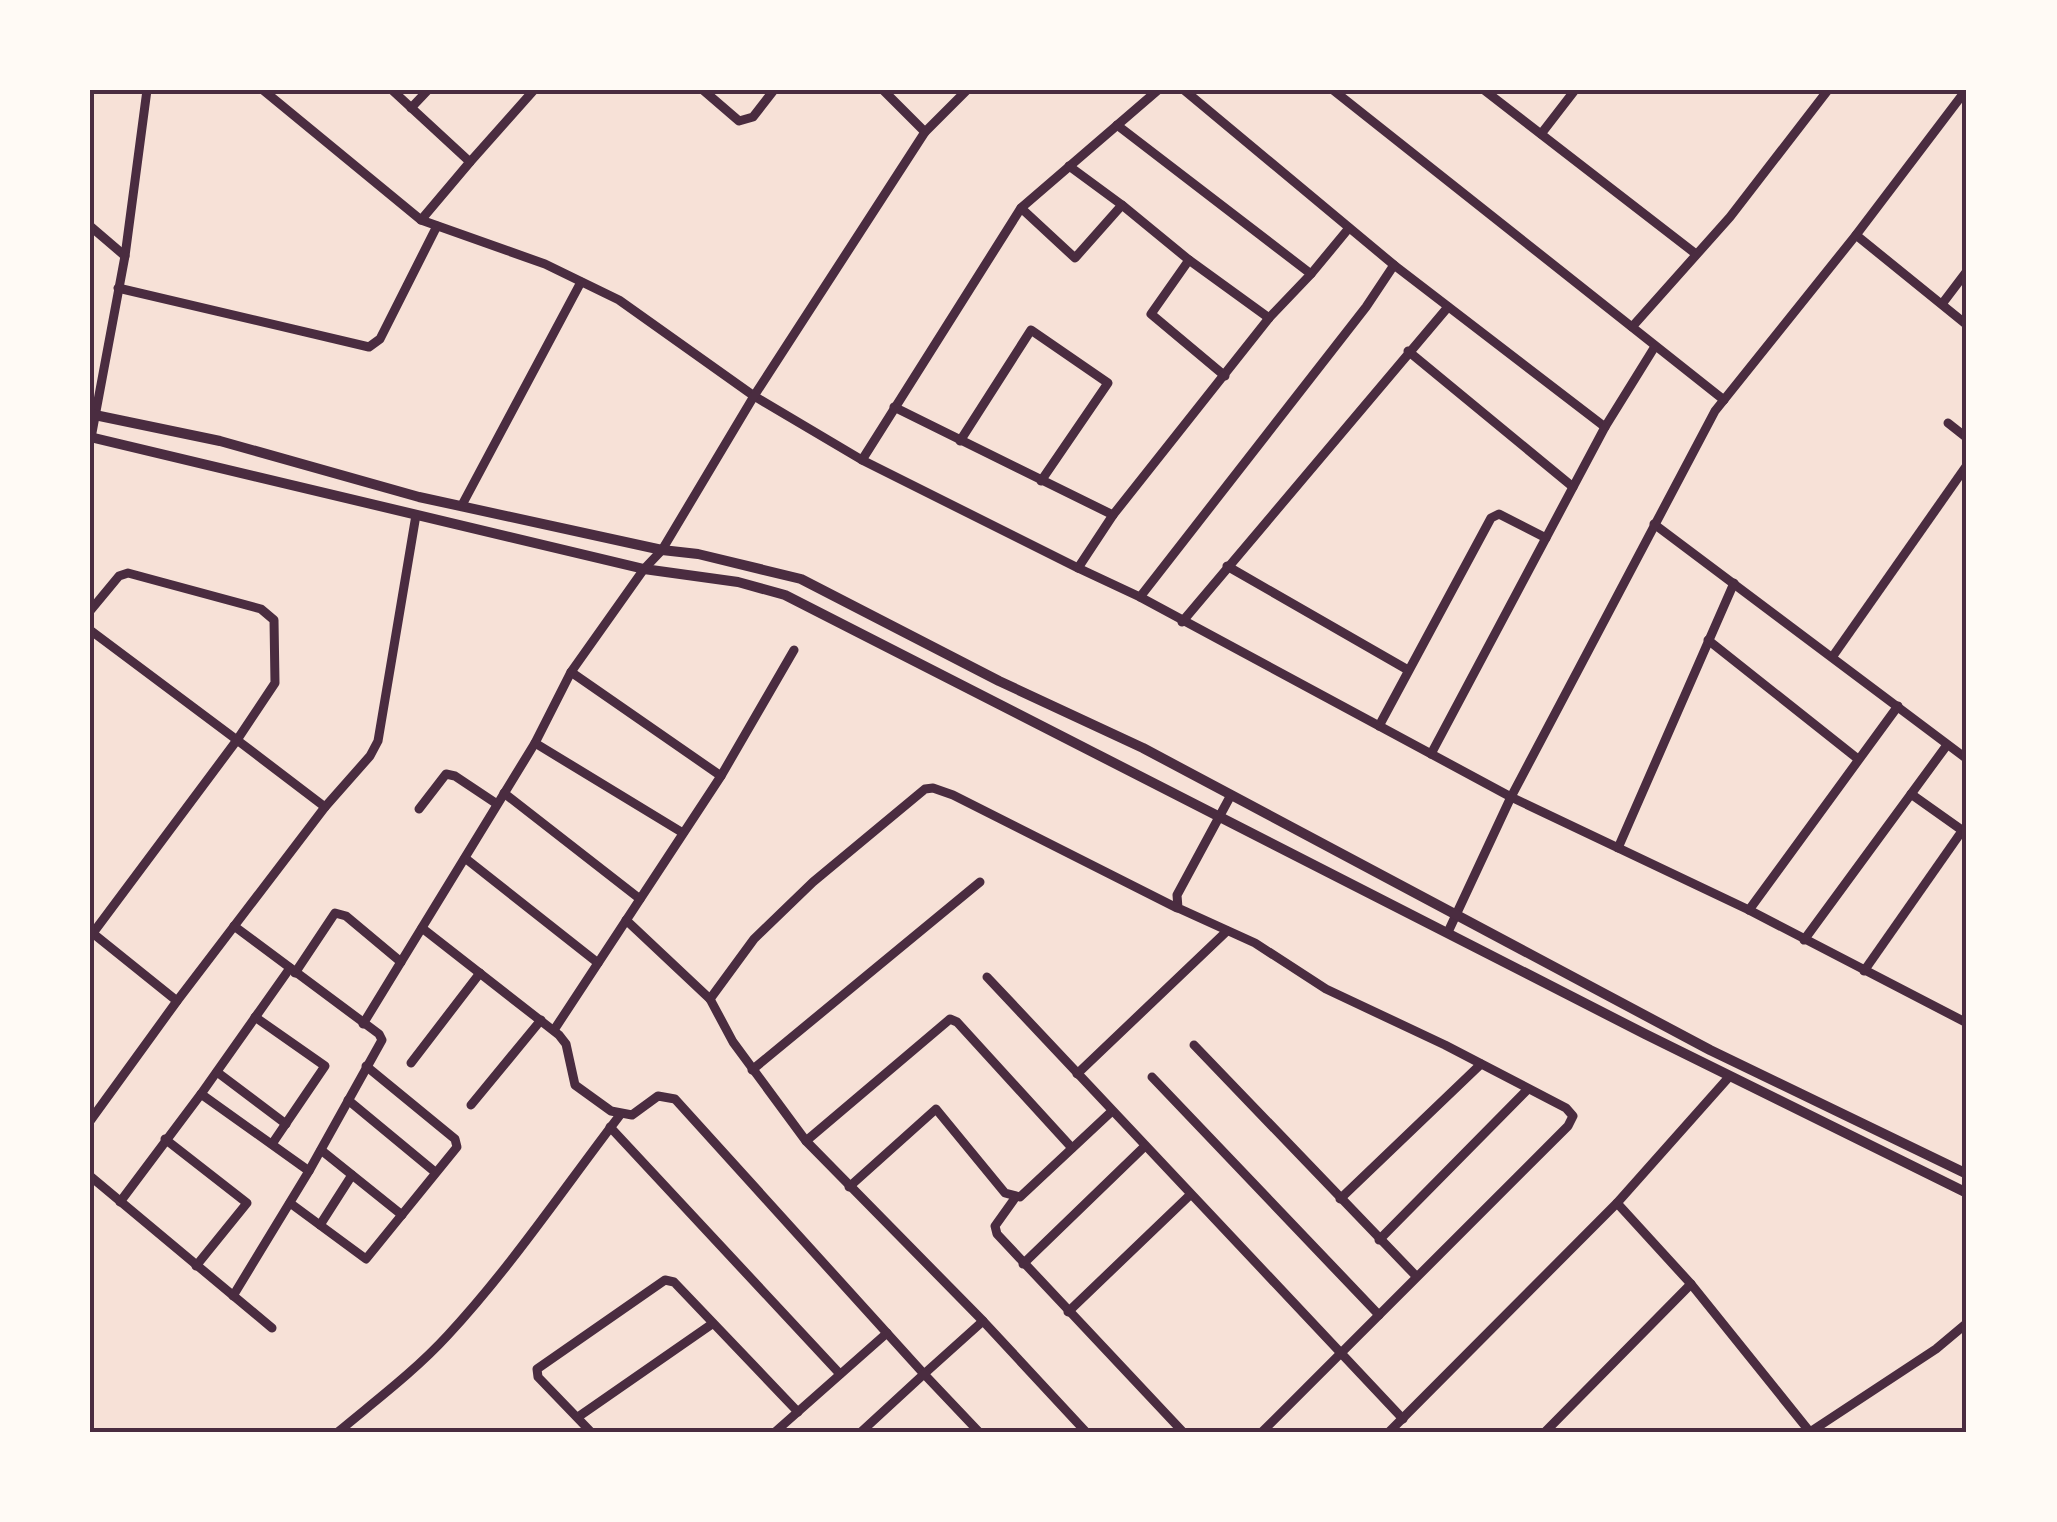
<svg xmlns="http://www.w3.org/2000/svg" width="2057" height="1522" font-family="Karla,sans-serif">
<style>
.lines{fill:none;stroke-linecap:round;stroke-linejoin:round}
.minor{stroke:#4a2c40;stroke-width:9}
.tertiary{stroke:#4a2c40;stroke-width:10}
.neatline{fill:none;stroke:#4a2c40;stroke-width:4}
</style>
<rect width="100%" height="100%" fill="#f7e1d7"/>
<g class="lines">
<g class="minor">
<polyline points="263,90 421,220 545,264 619,300 754,396 862,460 1021,208 1158,90"/>
<polyline points="392,90 470,162 534,90"/>
<polyline points="703,90 739,121 753,117 774,90"/>
<polyline points="883,90 925,132"/>
<polyline points="1184,90 1394,265 1605,427"/>
<polyline points="1333,90 1724,400"/>
<polyline points="1484,90 1696,254"/>
<polyline points="411,108 428,90"/>
<polyline points="1541,134 1575,90"/>
<polyline points="1122,205 1189,260"/>
<polyline points="1021,208 1075,258 1122,205 1069,166"/>
<polyline points="421,220 470,162"/>
<polyline points="90,226 125,256"/>
<polyline points="1856,235 1967,325"/>
<polyline points="1311,274 1349,228"/>
<polyline points="118,288 369,347 380,339 437,226"/>
<polyline points="1942,304 1967,271"/>
<polyline points="1632,327 1730,217 1828,90"/>
<polyline points="1408,351 1573,487"/>
<polyline points="1225,376 1151,314 1189,260 1269,318"/>
<polyline points="894,407 1113,515"/>
<polyline points="1948,423 1967,438"/>
<polyline points="91,438 125,256 147,90"/>
<polyline points="960,441 1031,330 1108,383 1041,481"/>
<polyline points="862,460 1078,568 1113,515 1269,318 1311,274 1117,125"/>
<polyline points="462,505 581,282"/>
<polyline points="1654,524 1967,759"/>
<polyline points="1227,566 1408,670"/>
<polyline points="1078,568 1140,597 1511,797 1749,910 1967,1023"/>
<polyline points="1140,597 1366,307 1394,265"/>
<polyline points="90,611 119,576 128,573 261,609 274,620 275,683 237,740 90,630"/>
<polyline points="1182,622 1448,307"/>
<polyline points="1708,640 1858,759"/>
<polyline points="1833,656 1967,465"/>
<polyline points="571,672 721,776"/>
<polyline points="1379,726 1491,518 1499,514 1546,538"/>
<polyline points="535,743 683,833"/>
<polyline points="1431,754 1605,427 1654,348"/>
<polyline points="504,793 640,899"/>
<polyline points="1911,794 1966,833"/>
<polyline points="1231,795 1177,895 1178,908 1255,943 1326,989 1445,1045 1566,1108 1573,1116 1568,1126 1262,1432"/>
<polyline points="419,809 446,774 455,776 497,804"/>
<polyline points="1618,848 1734,583"/>
<polyline points="465,858 598,963"/>
<polyline points="1749,910 1898,706"/>
<polyline points="626,920 710,999 733,1042 806,1141 983,1321"/>
<polyline points="422,928 559,1035 566,1044 575,1085 611,1111 632,1115 658,1096 675,1099 924,1374 983,1321 1086,1432"/>
<polyline points="90,931 177,1001 325,807 370,756 378,741 416,515"/>
<polyline points="1448,932 1511,797 1715,411 1856,235 1966,90"/>
<polyline points="93,933 237,740 325,807"/>
<polyline points="1804,940 1947,745"/>
<polyline points="290,968 201,1094 309,1171"/>
<polyline points="1864,971 1962,831"/>
<polyline points="295,973 335,913 346,916 401,962"/>
<polyline points="987,977 1403,1419"/>
<polyline points="710,999 754,939 813,882 925,789 933,788 953,795 1177,908"/>
<polyline points="255,1017 325,1066 272,1144"/>
<polyline points="363,1024 535,743 571,672 644,569 662,550 754,396 925,132 967,90"/>
<polyline points="554,1030 721,776 794,650"/>
<polyline points="1194,1045 1416,1276"/>
<polyline points="411,1063 480,973"/>
<polyline points="752,1070 980,882"/>
<polyline points="217,1072 286,1124"/>
<polyline points="1077,1074 1227,931"/>
<polyline points="1152,1077 1379,1315"/>
<polyline points="348,1100 435,1172"/>
<polyline points="471,1105 541,1020"/>
<polyline points="90,1121 177,1001"/>
<polyline points="610,1127 840,1374"/>
<polyline points="165,1139 247,1203 196,1266"/>
<polyline points="806,1141 950,1019 957,1022 1072,1148"/>
<polyline points="321,1150 402,1215"/>
<polyline points="90,1176 272,1328"/>
<polyline points="849,1187 936,1109 1005,1193 1020,1197 1111,1112"/>
<polyline points="1015,1198 995,1226 997,1234 1183,1432"/>
<polyline points="1340,1199 1481,1064"/>
<polyline points="120,1202 201,1094"/>
<polyline points="290,1203 366,1259 457,1147 455,1139 366,1066"/>
<polyline points="1617,1203 1691,1284 1810,1432"/>
<polyline points="320,1225 352,1175"/>
<polyline points="1379,1240 1528,1089"/>
<polyline points="1023,1264 1144,1147"/>
<polyline points="233,1296 309,1171 382,1040 379,1034 234,926"/>
<polyline points="1068,1312 1190,1195"/>
<polyline points="578,1417 712,1324"/>
<path d="M 338,1432 C 375,1401 415,1371 448,1335 C 511,1267 564,1188 620,1115"/>
<polyline points="591,1432 538,1377 537,1369 665,1280 674,1282 798,1412"/>
<polyline points="775,1432 887,1333"/>
<polyline points="861,1432 924,1374 979,1432"/>
<polyline points="1389,1432 1617,1203 1729,1077"/>
<polyline points="1545,1432 1691,1284"/>
<polyline points="1810,1432 1936,1349 1967,1323"/>
</g>
<g class="tertiary">
<polyline points="90,414 220,441 419,497 662,550 698,554 801,579 999,681 1143,748 1710,1050 1967,1174"/>
<polyline points="90,437 644,569 738,582 785,595 1645,1034 1967,1193"/>
</g>
</g>
<rect width="2057" height="1522" fill="none" stroke="#fffaf5" stroke-width="185"/>
<rect x="92" y="92" width="1872" height="1338" class="neatline"/>
</svg>
